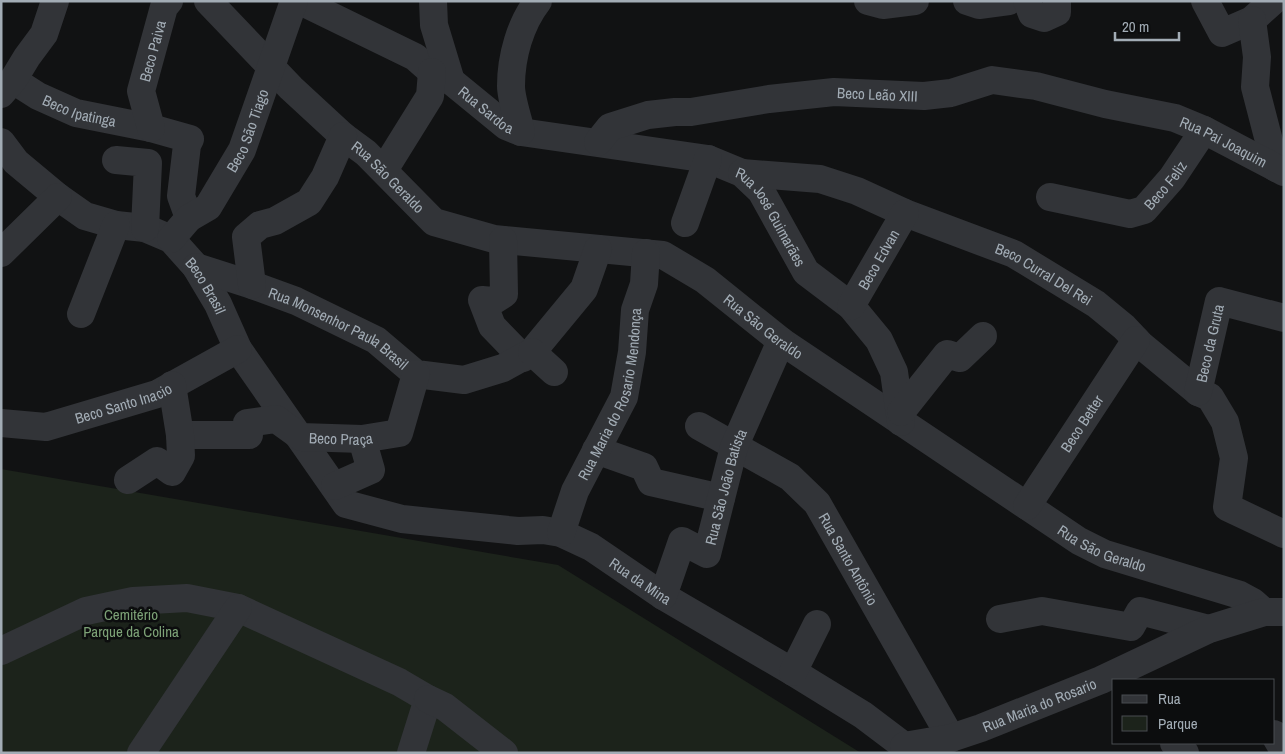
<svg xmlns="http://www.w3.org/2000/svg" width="1285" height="754" font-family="'Archivo Narrow',sans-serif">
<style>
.green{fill:#1c231b}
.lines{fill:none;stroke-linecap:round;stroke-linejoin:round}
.minor{stroke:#323438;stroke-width:28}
.labels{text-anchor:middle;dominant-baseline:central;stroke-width:5;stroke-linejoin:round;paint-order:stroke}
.street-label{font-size:15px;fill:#a2acb5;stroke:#0c0d0e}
.park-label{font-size:15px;fill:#7da277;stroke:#0c0d0e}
</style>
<rect width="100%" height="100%" fill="#111213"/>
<polygon class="green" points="1,469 558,565 861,753 1,753"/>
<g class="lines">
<g class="minor">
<path id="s1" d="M 208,1 L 291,88 L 343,136 L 366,153 L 434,222 L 494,239 L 663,255 L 705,280 L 781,341 L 1079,541 L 1105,554 L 1240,595 L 1253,602 L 1264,612"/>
<polyline points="300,1 415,57 432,72 451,81"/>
<path id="s2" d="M 433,1 L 434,25 L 451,81 L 506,126 L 521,132 L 708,159 L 742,173 L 761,191 L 806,272 L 851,306 L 879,340 L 894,372 L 901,422"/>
<polyline points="868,1 883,5 915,1"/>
<polyline points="967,1 979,5 1009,1"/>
<polyline points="1027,1 1032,14 1044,18 1057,12 1057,1"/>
<polyline points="1205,1 1222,33 1252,20 1273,1"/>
<polyline points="1252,20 1257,57 1255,87 1276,168"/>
<path id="s3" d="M 13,80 L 38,96 L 76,113 L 151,128 L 190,139 L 187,145 L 181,196 L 189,218"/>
<polyline points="1,94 13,80 27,57 44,34 55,1"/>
<path id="s4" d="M 151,128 L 141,91 L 164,7 L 169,1"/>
<path d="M 521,132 C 518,118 511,99 511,86 C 511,57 520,24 538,1"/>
<path id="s5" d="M 1,142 L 16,162 L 58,197 L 85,216 L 116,225 L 145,228 L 171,239 L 196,267 L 218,304 L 238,349 L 346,504 L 402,519 L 518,531 L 543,530 L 561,533 L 591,547 L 663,596 L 793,672 L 863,715 L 904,746 L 908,753"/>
<path id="s6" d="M 598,142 L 610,127 L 648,115 L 675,112 L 691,112 L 769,99 L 834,92 L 924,96 L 951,93 L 992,80 L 1036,86 L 1105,104 L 1175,118 L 1204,130 L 1284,172"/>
<polyline points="116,160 148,163 145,228"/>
<polyline points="384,170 430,96 432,72"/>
<path id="s7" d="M 742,173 L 820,179 L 857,191 L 905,213 L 1014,254 L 1096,304 L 1124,327 L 1141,345 L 1198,392 L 1210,397 L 1225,422 L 1234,458 L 1227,507 L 1284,534"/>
<path id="s8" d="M 1050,197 L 1130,214 L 1144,210 L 1172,178 L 1204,130"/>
<polyline points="685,223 708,159"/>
<path id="s9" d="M 171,239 L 189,218 L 208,207 L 242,150 L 294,1"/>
<polyline points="503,240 504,294 493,301 482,300 492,326 523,358"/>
<polyline points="1,253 58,197"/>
<path id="s10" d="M 196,267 L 252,285 L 296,301 L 376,340 L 416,374 L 464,380 L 503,368 L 532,352 L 584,289 L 598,249"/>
<polyline points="252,285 246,237 260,225 275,221 309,202 325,177 343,136"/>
<path id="s11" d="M 851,306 L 905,213"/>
<polyline points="81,314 116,225"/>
<polyline points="532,352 554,372"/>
<path id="s12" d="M 1198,392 L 1219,301 L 1284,318"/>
<polyline points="901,412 947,354 960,358 983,336"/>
<path id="s13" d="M 1,423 L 46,427 L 157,394 L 238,349"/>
<path id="s14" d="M 699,426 L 790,477 L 817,503 L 951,738"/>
<path id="s15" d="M 180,435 L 249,435 L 247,423 L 276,419 L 301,437 L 362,439 L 399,433 L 416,374"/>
<polyline points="596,450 644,467 651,482 721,498"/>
<polyline points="128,480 157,461 172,472 181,456 180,435 172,385"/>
<polyline points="335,486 371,470 362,439"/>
<path id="s16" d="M 1027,506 L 1136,340"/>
<path id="s17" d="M 561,533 L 575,491 L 624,397 L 632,352 L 635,310 L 644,284 L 646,253"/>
<path id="s18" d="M 663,596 L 682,541 L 707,554 L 734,447 L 781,341"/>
<polyline points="1000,619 1042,611 1131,627 1140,611 1209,629"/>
<polyline points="1,651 86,611 133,601 187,598 238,608 399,682 428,699 411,753"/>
<polyline points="793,672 817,624"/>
<polyline points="428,699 445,707 504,753"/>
<polyline points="1274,734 1284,751"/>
<polyline points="1174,743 1185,753"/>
<path id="s19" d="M 904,746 L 951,738 L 981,728 L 1101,680 L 1209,629 L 1264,612 L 1284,612"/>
<polyline points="141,753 238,608"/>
</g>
</g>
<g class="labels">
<g class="street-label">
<text stroke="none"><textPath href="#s4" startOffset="80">Beco Paiva</textPath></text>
<text stroke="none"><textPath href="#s6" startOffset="290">Beco Leão XIII</textPath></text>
<text stroke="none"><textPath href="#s2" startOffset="128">Rua Sardoa</textPath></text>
<text stroke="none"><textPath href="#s3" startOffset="74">Beco Ipatinga</textPath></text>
<text stroke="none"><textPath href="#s9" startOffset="136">Beco São Tiago</textPath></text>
<text stroke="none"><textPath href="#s6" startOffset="648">Rua Pai Joaquim</textPath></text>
<text stroke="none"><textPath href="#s1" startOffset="252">Rua São Geraldo</textPath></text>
<text stroke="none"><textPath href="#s8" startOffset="129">Beco Feliz</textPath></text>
<text stroke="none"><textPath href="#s2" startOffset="448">Rua José Guimarães</textPath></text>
<text stroke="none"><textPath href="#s11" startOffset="54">Beco Edvan</textPath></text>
<text stroke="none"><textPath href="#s7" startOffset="322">Beco Curral Del Rei</textPath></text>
<text stroke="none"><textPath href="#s5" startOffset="261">Beco Brasil</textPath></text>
<text stroke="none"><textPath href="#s1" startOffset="672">Rua São Geraldo</textPath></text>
<text stroke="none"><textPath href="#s10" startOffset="156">Rua Monsenhor Paula Brasil</textPath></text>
<text stroke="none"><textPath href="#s12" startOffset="50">Beco da Gruta</textPath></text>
<text stroke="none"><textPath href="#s17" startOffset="149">Rua Maria do Rosario Mendonça</textPath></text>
<text stroke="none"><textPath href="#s13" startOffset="126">Beco Santo Inacio</textPath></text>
<text stroke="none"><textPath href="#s16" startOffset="99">Beco Better</textPath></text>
<text stroke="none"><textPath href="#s15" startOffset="181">Beco Praça</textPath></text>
<text stroke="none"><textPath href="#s18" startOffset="156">Rua São João Batista</textPath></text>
<text stroke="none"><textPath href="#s1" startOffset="1078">Rua São Geraldo</textPath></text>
<text stroke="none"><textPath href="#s14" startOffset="206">Rua Santo Antônio</textPath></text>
<text stroke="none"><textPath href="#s5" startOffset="832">Rua da Mina</textPath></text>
<text stroke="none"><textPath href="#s19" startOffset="142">Rua Maria do Rosario</textPath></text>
</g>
<g class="park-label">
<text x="131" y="614">Cemitério<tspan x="131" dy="17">Parque da Colina</tspan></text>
</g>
</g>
<rect width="1285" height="754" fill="none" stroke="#a2acb5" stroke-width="5"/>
<rect x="1112" y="679" width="162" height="65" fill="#0c0d0e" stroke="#484d51"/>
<rect x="1122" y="695" width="25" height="8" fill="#323438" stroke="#484d51"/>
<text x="1158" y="704" font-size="15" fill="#a2acb5">Rua</text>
<rect x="1122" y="716" width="25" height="15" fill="#1c231b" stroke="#484d51"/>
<text x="1158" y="729" font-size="15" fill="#a2acb5">Parque</text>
<path d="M1115 32v8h64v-8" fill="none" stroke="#a2acb5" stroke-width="2.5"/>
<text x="1122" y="32" font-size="15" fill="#a2acb5" stroke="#0c0d0e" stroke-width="4" paint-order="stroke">20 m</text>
</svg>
